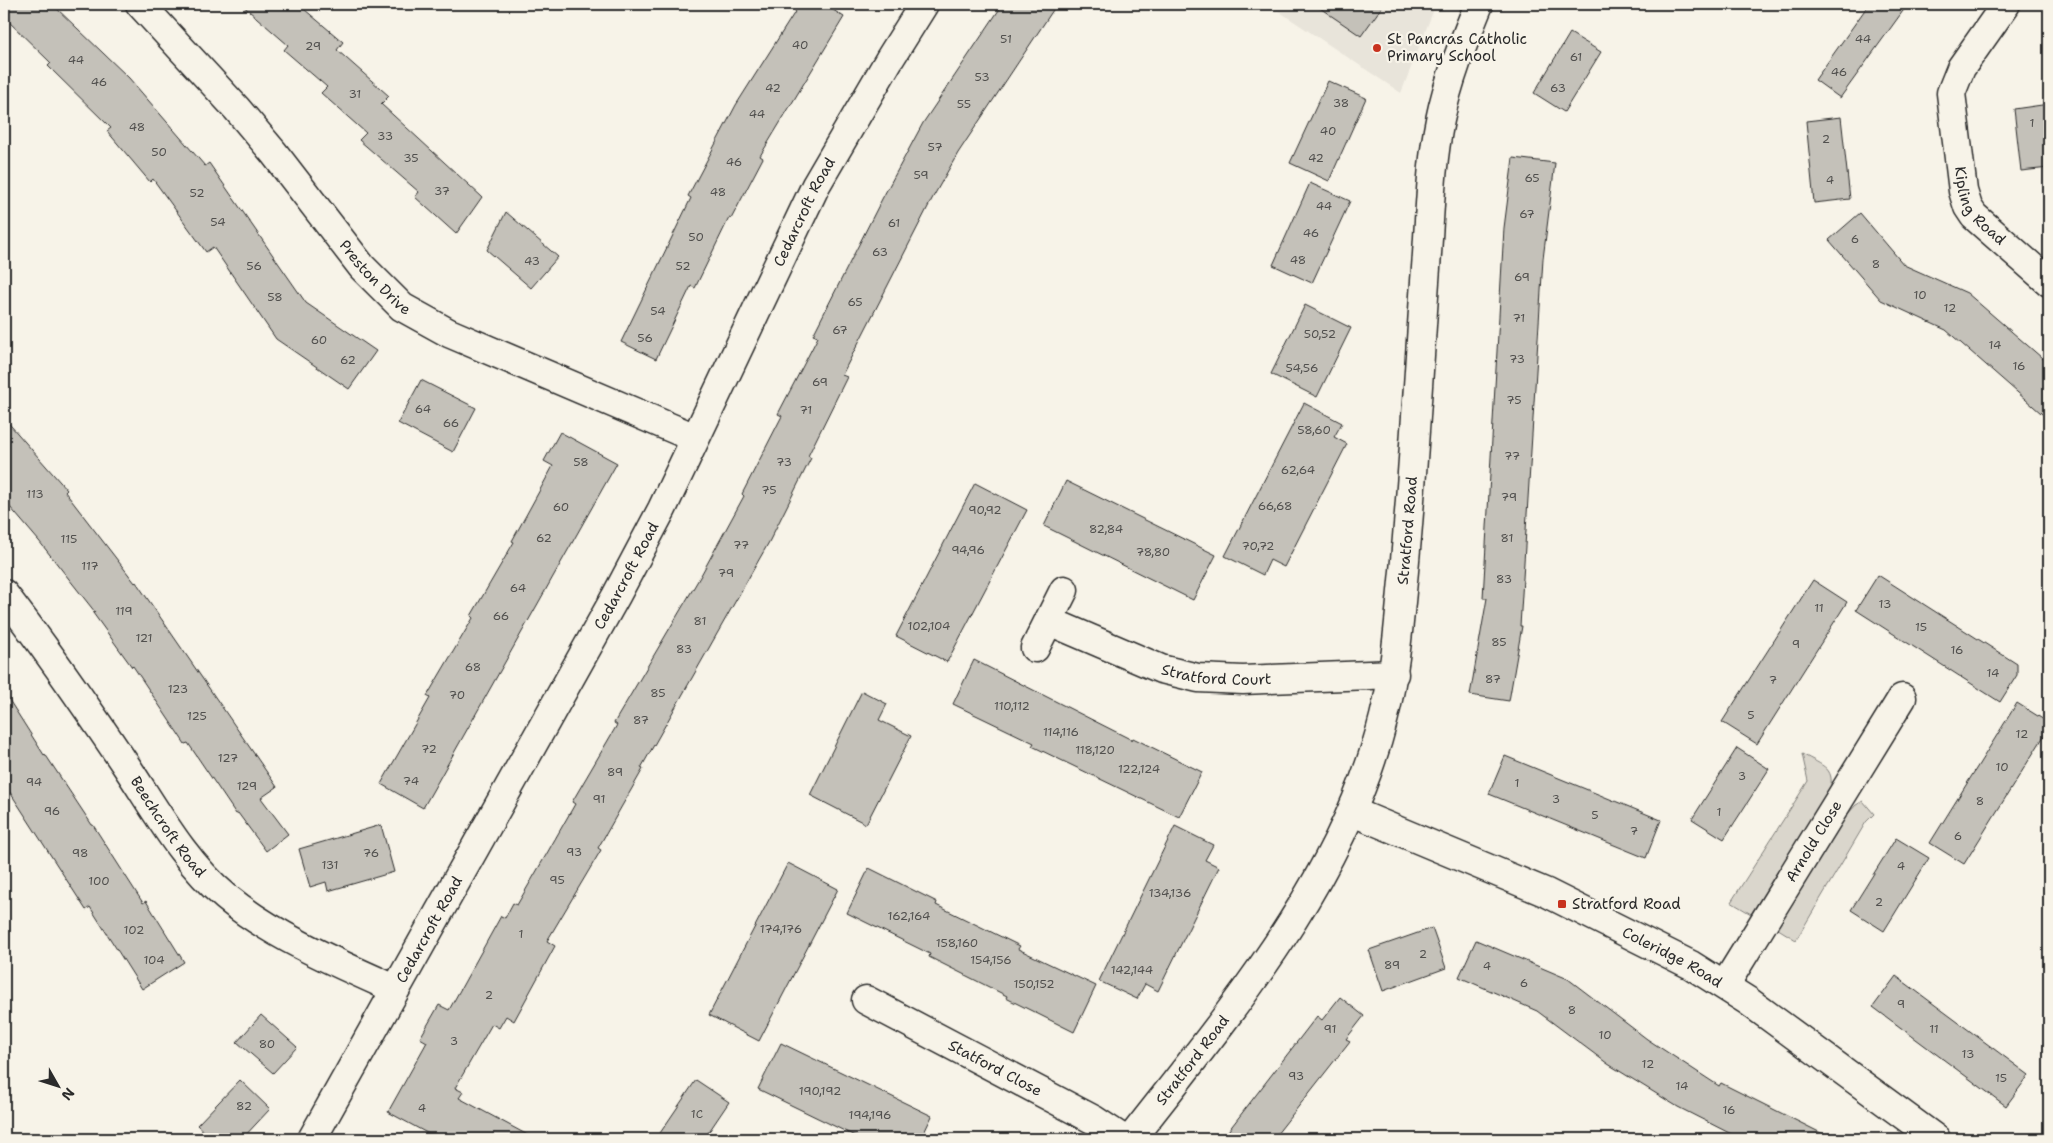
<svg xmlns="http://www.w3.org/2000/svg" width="2053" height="1143" font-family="'Shantell Sans',sans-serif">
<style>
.built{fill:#e8e4da}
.green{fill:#dad6cc;stroke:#82807c}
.building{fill:#c4c1b9;stroke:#2b2b2b}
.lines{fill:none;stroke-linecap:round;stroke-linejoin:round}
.minor-casing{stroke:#2b2b2b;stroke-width:31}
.tertiary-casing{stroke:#2b2b2b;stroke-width:31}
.minor{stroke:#f7f3e8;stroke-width:28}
.tertiary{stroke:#f7f3e8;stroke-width:28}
.poi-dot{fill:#c8321e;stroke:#f7f3e8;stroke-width:2}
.labels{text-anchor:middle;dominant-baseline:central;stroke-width:4.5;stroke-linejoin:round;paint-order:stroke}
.number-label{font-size:12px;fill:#51504e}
.poi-label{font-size:15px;fill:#2b2b2b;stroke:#f7f3e8;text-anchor:start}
.street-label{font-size:15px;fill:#2b2b2b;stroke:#f7f3e8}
</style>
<rect width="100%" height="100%" fill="#f7f3e8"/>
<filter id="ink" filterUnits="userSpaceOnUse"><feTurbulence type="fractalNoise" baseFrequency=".02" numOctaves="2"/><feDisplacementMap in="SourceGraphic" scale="10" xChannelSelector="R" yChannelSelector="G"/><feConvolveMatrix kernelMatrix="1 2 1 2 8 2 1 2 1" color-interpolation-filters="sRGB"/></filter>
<g filter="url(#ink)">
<polygon class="built" points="1268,4 1436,4 1401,93"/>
<g class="green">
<path d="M 1802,754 C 1823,766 1838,768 1828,795 L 1751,914 L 1731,902 L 1808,781 Z"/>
<polygon points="1863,801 1874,814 1866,822 1796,940 1775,927 1844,818 1856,805"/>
</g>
<g class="building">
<polygon points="4,4 52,4 129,78 205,166 209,163 306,303 376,351 349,389 276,339 213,247 206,252 153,179 150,182 107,131 111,128 48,66 51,63 4,17"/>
<polygon points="241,4 298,4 343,42 337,50 389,96 381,104 482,197 456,234 415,197 419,192 359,140 366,133 321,93 327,87 284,50 288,45"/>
<polygon points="800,4 824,4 844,17 760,156 763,158 731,219 729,218 695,288 691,286 656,359 621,342 691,198 688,196 736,105"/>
<polygon points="1003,4 1057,4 958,153 932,199 842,375 847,377 808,456 811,458 769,542 641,768 643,769 598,848 601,850 547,941 555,946 514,1021 506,1016 499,1028 492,1024 455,1088 463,1092 459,1098 535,1139 438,1139 388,1112 427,1042 420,1038 439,1005 449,1010 501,916 505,918 513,903 517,905 546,855 575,804 572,802 617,725 614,723 700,577 744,496 742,494 782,416 778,414 818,337 813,335 882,199 923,123"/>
<polygon points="1314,4 1384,4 1361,36"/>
<polygon points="1869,4 1908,4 1840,98 1815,80"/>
<polygon points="1570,33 1601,52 1564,112 1534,93"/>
<polygon points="1328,81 1366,98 1329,181 1290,163"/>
<polygon points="2049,104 2049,168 2021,171 2014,109"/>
<polygon points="1841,117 1850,199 1814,203 1806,121"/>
<polygon points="1513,158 1555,163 1543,259 1520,626 1522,626 1509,701 1470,695 1487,598 1483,598 1504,228"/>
<polygon points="1310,183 1350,201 1312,283 1273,265"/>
<polygon points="506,212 558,257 531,288 487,250"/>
<polygon points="1860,213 1904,265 1967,293 2049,364 2049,420 1946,330 1881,300 1829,240"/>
<polygon points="1305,305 1351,328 1317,397 1271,374"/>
<polygon points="421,380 476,408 453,452 398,423"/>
<polygon points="1304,403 1342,423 1334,437 1347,444 1284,567 1270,560 1263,575 1225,556"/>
<polygon points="4,418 67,490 65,492 135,583 136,582 277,787 261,798 288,834 266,851 238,813 236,814 188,743 185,744 133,666 132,667 93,613 95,612 39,541 4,500"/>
<polygon points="560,432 617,463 423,808 381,784 430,698 427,696 473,618 471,616 514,542 512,541 553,466 544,461"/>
<polygon points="1066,481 1216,555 1193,600 1044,526"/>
<polygon points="975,483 1027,510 947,662 896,636"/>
<polygon points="1878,575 2017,664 2017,675 2000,702 1856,610"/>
<polygon points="1813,580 1847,602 1757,744 1722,722"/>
<polygon points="974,660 1132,740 1133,738 1202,772 1179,817 1067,763 1032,746 1034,743 953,704"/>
<polygon points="862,691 887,704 879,720 911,736 866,824 810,795"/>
<polygon points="4,692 44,755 45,754 92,825 93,825 143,903 146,901 184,962 142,989 90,907 86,910 4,783"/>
<polygon points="2017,703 2049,723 2049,728 1964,864 1930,843"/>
<polygon points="1737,748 1769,769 1724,839 1692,819"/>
<polygon points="1505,756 1661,820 1646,858 1489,794"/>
<polygon points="381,825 394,872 328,891 326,882 310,887 299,849"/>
<polygon points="1175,826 1213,845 1205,860 1219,867 1158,991 1145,984 1137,999 1099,981"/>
<polygon points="1896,838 1929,858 1884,931 1851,910"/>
<polygon points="788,863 838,889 759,1041 709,1015"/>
<polygon points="869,868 937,902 936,905 1020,946 1018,949 1096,986 1074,1032 1006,998 1007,996 929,957 930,954 847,913"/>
<polygon points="1432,928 1446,968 1383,991 1369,950"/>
<polygon points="1476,940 1568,979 1647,1039 1719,1086 1721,1083 1833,1139 1741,1139 1678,1107 1608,1064 1537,1011 1459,977"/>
<polygon points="1896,976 2029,1075 2006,1106 1873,1007"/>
<polygon points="1340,997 1364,1016 1346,1039 1350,1041 1273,1139 1222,1139 1317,1016 1322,1020"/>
<polygon points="261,1015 297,1047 273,1073 237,1042"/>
<polygon points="781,1043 932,1116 921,1139 861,1139 758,1089"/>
<polygon points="240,1080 270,1109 242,1139 212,1139 197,1125"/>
<polygon points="696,1080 729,1102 704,1139 656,1139"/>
</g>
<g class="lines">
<g class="minor-casing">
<g id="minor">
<path id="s1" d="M 140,4 L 237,109 L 274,153 L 362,267 L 402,307 L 449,333 L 695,438"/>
<path id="s2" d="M 2006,4 L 1961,68 L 1951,93 L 1963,191 L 1968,207 L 1974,216 L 2049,282"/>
<path id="s3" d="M 4,594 C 47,649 88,709 127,767 C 157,812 184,862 226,897 C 273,936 339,964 395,989"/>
<path id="s4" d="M 1049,621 L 1161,669 L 1198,678 L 1243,680 L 1394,674"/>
<polyline points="1035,648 1064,590"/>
<path id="s5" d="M 1353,812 L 1547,893 L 1691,965 L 1748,1001 L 1936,1139"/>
<path id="s6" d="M 1725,985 L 1902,698"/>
<path id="s7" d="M 866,1000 L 1094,1120 L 1123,1139"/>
<path id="s8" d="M 312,1139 L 616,596 L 662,509 L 816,185 L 889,60 L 924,4"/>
</g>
</g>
<g class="tertiary-casing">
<g id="tertiary">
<path id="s9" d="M 1131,1139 C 1231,1011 1344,878 1384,717 C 1396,669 1399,620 1404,571 C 1414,466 1419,360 1427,254 C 1430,209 1431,163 1440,120 C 1448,80 1464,41 1479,4"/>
</g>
</g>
<use href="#minor" class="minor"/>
<use href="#tertiary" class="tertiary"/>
</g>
</g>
<g class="poi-dot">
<circle cx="1377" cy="48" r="5"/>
<rect x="1557" y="899" width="10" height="10" rx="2.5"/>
</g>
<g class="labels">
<g class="number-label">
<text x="1006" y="39">51</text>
<text x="1863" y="39">44</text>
<text x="800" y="45">40</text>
<text x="313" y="46">29</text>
<text x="1576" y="57">61</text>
<text x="76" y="60">44</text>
<text x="1839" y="72">46</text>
<text x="982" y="77">53</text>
<text x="99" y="82">46</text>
<text x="773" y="88">42</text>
<text x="1558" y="88">63</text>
<text x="355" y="94">31</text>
<text x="1341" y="103">38</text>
<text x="964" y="104">55</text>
<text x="757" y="114">44</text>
<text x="2032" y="123">1</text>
<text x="137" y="127">48</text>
<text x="1328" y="131">40</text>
<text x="385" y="136">33</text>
<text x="1826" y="139">2</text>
<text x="935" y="147">57</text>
<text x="159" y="152">50</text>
<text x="411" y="158">35</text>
<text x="1316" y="158">42</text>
<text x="734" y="162">46</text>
<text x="921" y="175">59</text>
<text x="1532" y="178">65</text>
<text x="1830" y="180">4</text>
<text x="442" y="191">37</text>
<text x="718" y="192">48</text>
<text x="197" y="193">52</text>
<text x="1324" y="206">44</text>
<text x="1527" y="214">67</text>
<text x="218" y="222">54</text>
<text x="894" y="223">61</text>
<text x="1311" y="233">46</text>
<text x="696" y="237">50</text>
<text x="1855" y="239">6</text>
<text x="880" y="252">63</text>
<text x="1298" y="260">48</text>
<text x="532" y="261">43</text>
<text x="1876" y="264">8</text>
<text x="254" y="266">56</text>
<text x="683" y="266">52</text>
<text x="1522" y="277">69</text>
<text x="1920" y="295">10</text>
<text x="275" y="297">58</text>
<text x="855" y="302">65</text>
<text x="1950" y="308">12</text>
<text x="658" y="311">54</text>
<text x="1519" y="318">71</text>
<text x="840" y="330">67</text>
<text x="1320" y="334">50,52</text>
<text x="645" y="338">56</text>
<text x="319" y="340">60</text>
<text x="1995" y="345">14</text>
<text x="1517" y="359">73</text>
<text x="348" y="360">62</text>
<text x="2019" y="366">16</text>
<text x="1302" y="368">54,56</text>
<text x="820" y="382">69</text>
<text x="1514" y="400">75</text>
<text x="423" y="409">64</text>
<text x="806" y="410">71</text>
<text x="451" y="423">66</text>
<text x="1314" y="430">58,60</text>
<text x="1512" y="456">77</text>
<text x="581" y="462">58</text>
<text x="784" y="462">73</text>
<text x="1298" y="470">62,64</text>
<text x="769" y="490">75</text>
<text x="35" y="494">113</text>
<text x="1509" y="497">79</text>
<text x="1275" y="506">66,68</text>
<text x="561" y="507">60</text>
<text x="985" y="510">90,92</text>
<text x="1106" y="529">82,84</text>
<text x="544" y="538">62</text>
<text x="1507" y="538">81</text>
<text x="69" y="539">115</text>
<text x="741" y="545">77</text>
<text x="1258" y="546">70,72</text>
<text x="968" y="550">94,96</text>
<text x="1153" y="552">78,80</text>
<text x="90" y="566">117</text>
<text x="726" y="573">79</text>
<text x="1504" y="579">83</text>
<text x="518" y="588">64</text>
<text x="1885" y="604">13</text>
<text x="1819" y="608">11</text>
<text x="124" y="611">119</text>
<text x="501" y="616">66</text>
<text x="700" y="621">81</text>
<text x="929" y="626">102,104</text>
<text x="1921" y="627">15</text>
<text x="144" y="638">121</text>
<text x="1499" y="642">85</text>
<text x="1796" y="644">9</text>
<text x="684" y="649">83</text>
<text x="1957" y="650">16</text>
<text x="473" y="667">68</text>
<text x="1993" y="673">14</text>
<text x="1493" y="679">87</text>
<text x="1773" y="680">7</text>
<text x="178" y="689">123</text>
<text x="658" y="693">85</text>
<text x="457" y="695">70</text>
<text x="1012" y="706">110,112</text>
<text x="1751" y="715">5</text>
<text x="197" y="716">125</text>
<text x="641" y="720">87</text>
<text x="1061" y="732">114,116</text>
<text x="2022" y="734">12</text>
<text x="429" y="749">72</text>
<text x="1095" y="750">118,120</text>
<text x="228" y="758">127</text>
<text x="2002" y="767">10</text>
<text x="1139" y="769">122,124</text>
<text x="615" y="772">89</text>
<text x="1742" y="776">3</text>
<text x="411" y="781">74</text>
<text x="34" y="782">94</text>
<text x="1517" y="783">1</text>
<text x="247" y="786">129</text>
<text x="599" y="799">91</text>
<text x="1556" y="799">3</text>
<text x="1980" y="801">8</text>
<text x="52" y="811">96</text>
<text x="1719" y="812">1</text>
<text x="1595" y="815">5</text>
<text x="1634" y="831">7</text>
<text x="1958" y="836">6</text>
<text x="574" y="852">93</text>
<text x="80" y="853">98</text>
<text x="371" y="853">76</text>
<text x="330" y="865">131</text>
<text x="1901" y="866">4</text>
<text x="557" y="880">95</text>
<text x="99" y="881">100</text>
<text x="1170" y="893">134,136</text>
<text x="1879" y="902">2</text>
<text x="909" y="916">162,164</text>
<text x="781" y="929">174,176</text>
<text x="134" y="930">102</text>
<text x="521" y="934">1</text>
<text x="957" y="943">158,160</text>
<text x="1423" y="954">2</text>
<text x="154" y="960">104</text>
<text x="991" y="960">154,156</text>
<text x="1392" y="965">89</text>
<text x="1487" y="966">4</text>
<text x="1132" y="970">142,144</text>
<text x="1524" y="983">6</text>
<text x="1034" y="984">150,152</text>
<text x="489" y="995">2</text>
<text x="1901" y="1004">9</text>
<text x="1572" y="1010">8</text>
<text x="1330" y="1029">91</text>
<text x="1934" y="1029">11</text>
<text x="1605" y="1035">10</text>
<text x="454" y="1041">3</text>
<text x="267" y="1044">80</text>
<text x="1968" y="1054">13</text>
<text x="1648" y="1064">12</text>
<text x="1296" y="1076">93</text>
<text x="2001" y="1078">15</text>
<text x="1682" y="1086">14</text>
<text x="820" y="1091">190,192</text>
<text x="244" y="1106">82</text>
<text x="422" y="1108">4</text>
<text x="1729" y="1110">16</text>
<text x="697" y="1114">1C</text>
<text x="870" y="1115">194,196</text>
</g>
<g class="poi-label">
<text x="1387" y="39">St Pancras Catholic<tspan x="1387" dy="17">Primary School</tspan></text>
<text x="1572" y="904">Stratford Road</text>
</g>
<g class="street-label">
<text stroke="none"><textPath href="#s2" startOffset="225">Kipling Road</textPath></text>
<text stroke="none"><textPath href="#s8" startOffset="1050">Cedarcroft Road</textPath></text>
<text stroke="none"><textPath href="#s1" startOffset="361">Preston Drive</textPath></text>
<text stroke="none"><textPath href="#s9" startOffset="684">Stratford Road</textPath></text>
<text stroke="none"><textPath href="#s8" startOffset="645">Cedarcroft Road</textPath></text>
<text stroke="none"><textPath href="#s4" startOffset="178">Stratford Court</textPath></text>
<text stroke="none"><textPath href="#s3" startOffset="285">Beechcroft Road</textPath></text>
<text stroke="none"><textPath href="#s6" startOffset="169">Arnold Close</textPath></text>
<text stroke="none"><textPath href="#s8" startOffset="240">Cedarcroft Road</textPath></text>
<text stroke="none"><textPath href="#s5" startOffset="351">Coleridge Road</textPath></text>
<text stroke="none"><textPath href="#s9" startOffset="100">Stratford Road</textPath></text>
<text stroke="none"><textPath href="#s7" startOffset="146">Statford Close</textPath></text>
</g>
</g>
<rect width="2053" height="1143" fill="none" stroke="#f7f3e8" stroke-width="20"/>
<rect x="10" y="10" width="2033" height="1123" fill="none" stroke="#2b2b2b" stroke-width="2" filter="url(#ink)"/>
<g transform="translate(58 1086) rotate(129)" stroke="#f7f3e8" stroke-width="4" paint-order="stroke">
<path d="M0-4L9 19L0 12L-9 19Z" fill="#2b2b2b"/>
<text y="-8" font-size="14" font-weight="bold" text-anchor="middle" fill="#2b2b2b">N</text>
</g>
</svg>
